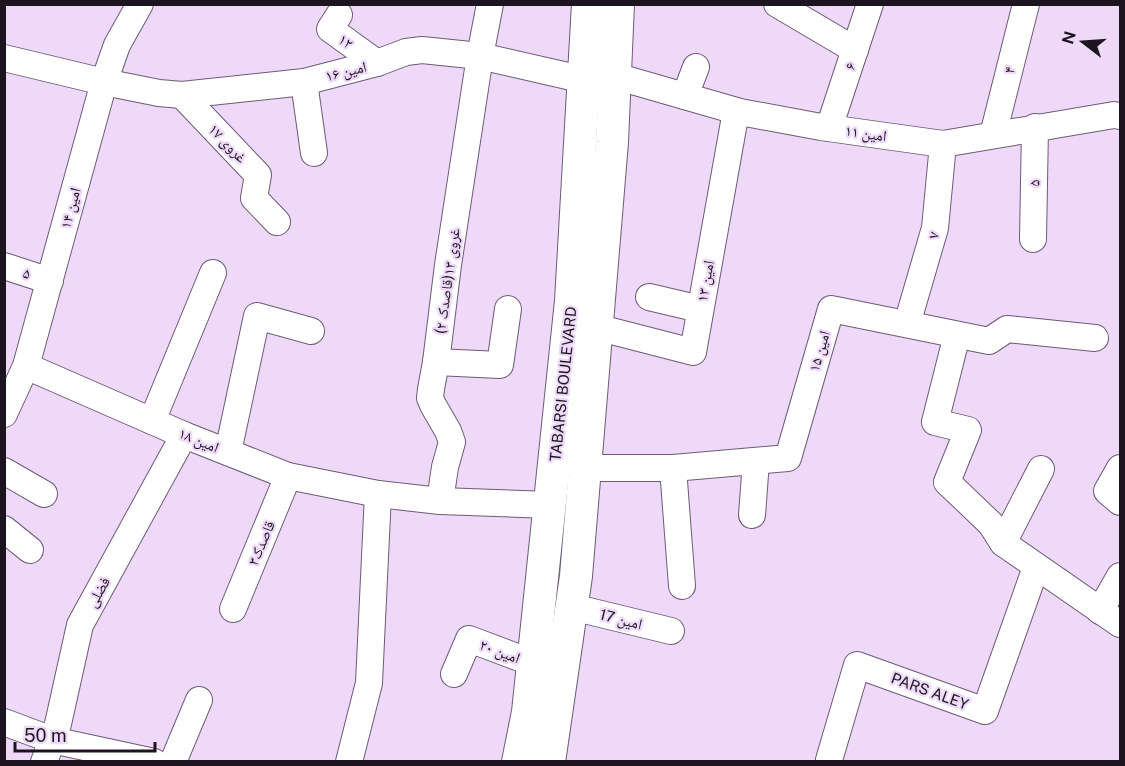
<svg xmlns="http://www.w3.org/2000/svg" width="1125" height="766" font-family="'Public Sans','Noto Naskh Arabic',sans-serif">
<style>
.lines{fill:none;stroke-linecap:round;stroke-linejoin:round}
.minor-casing{stroke:#6d5b75;stroke-width:28}
.major-casing{stroke:#6d5b75;stroke-width:34}
.minor{stroke:#fff;stroke-width:26}
.major{stroke:#fff;stroke-width:32}
.labels{text-anchor:middle;dominant-baseline:central;stroke-width:4.5;stroke-linejoin:round;paint-order:stroke}
.street-label{font-size:15px;fill:#1c151f;stroke:#eed9f8}
</style>
<rect width="100%" height="100%" fill="#eed9f8"/>
<g class="lines">
<g class="minor-casing">
<g id="minor">
<polyline points="777,4 855,50"/>
<polyline points="339,15 330,29 377,63"/>
<polyline points="4,58 104,82 159,93 182,95 304,82 377,63 406,52 422,50 480,56 585,80"/>
<polyline points="615,76 740,112 821,127 943,144 1114,115 1120,116"/>
<polyline points="304,82 314,153"/>
<polyline points="182,95 258,175 254,198 277,222"/>
<polyline points="685,96 696,67"/>
<polyline points="829,128 870,4"/>
<polyline points="993,135 1026,4"/>
<polyline points="1033,239 1035,127"/>
<polyline points="4,266 50,281"/>
<polyline points="649,297 700,309"/>
<polyline points="907,324 935,228 943,144"/>
<polyline points="596,327 693,352 736,111"/>
<polyline points="957,335 935,422 968,430 947,482 991,524 1003,543 1120,624"/>
<polyline points="436,362 500,365 508,309"/>
<polyline points="26,366 184,435 288,476 378,494 440,501 550,505"/>
<polyline points="4,414 26,366 104,82 117,45 140,4"/>
<polyline points="152,421 213,273"/>
<polyline points="228,452 257,316 311,331"/>
<polyline points="585,468 673,468 788,458 831,309 989,341 1007,329 1095,338"/>
<polyline points="673,468 682,586"/>
<polyline points="1120,468 1107,491 1120,502"/>
<polyline points="4,471 44,494"/>
<polyline points="440,501 445,467 452,442 448,431 433,405 430,398 431,389 436,362 448,265 480,56 490,4"/>
<polyline points="752,515 756,461"/>
<polyline points="4,529 30,550"/>
<polyline points="1003,543 1041,469"/>
<polyline points="572,607 671,631"/>
<polyline points="233,609 288,476"/>
<polyline points="1100,611 1120,576"/>
<polyline points="454,674 469,639 533,663"/>
<polyline points="4,722 52,740 154,762"/>
<polyline points="829,760 857,665 985,711 1036,567"/>
<polyline points="44,762 58,724 80,625 184,435"/>
<polyline points="173,762 199,700"/>
<polyline points="349,762 369,683 378,494"/>
</g>
</g>
<g class="major-casing">
<g id="major">
<polyline points="518,762 528,712 571,301 588,4"/>
<polyline points="549,762 576,576 612,142 618,4"/>
</g>
</g>
<use href="#minor" class="minor"/>
<use href="#major" class="major"/>
</g>
<g class="labels">
<g class="street-label">
<text transform="translate(346 41) rotate(36)">۱۲</text>
<text transform="translate(850 66) rotate(-71)">۶</text>
<text transform="translate(1009 70) rotate(-76)">۴</text>
<text transform="translate(346 71) rotate(-14)">امین ۱۶</text>
<text transform="translate(866 133) rotate(8)">امین ۱۱</text>
<text transform="translate(228 143) rotate(46)">غروی ۱۷</text>
<text transform="translate(1034 183) rotate(-89)">۵</text>
<text transform="translate(70 208) rotate(-75)">امین ۱۴</text>
<text transform="translate(933 235) rotate(-75)">۷</text>
<text transform="translate(27 273) rotate(18)">۵</text>
<text transform="translate(447 281) rotate(-82)">غروی ۱۳(قاصدک ۲)</text>
<text transform="translate(705 281) rotate(-80)">امین ۱۳</text>
<text transform="translate(819 351) rotate(-74)">امین ۱۵</text>
<text transform="translate(563 384) rotate(-84)">TABARSI BOULEVARD</text>
<text transform="translate(199 440) rotate(22)">امین ۱۸</text>
<text transform="translate(261 543) rotate(-67)">قاصدک۳</text>
<text transform="translate(98 592) rotate(-61)">فضلی</text>
<text transform="translate(621 619) rotate(14)">امین 17</text>
<text transform="translate(500 651) rotate(21)">امین ۲۰</text>
<text transform="translate(930 691) rotate(20)">PARS ALEY</text>
</g>
</g>
<rect width="1125" height="766" fill="none" stroke="#1c151f" stroke-width="12"/>
<g transform="translate(1083 42) rotate(287)" stroke="#eed9f8" stroke-width="4.5" paint-order="stroke">
<path d="M0-4.5L10 22L0 15L-10 22Z" fill="#1c151f"/>
<text y="-9" font-size="16" font-weight="bold" text-anchor="middle" fill="#1c151f">N</text>
</g>
<path d="M15 742v9h140v-9" fill="none" stroke="#1c151f" stroke-width="3"/>
<text x="24" y="742" font-size="18" fill="#1c151f" stroke="#eed9f8" stroke-width="4.5" paint-order="stroke">50 m</text>
</svg>
